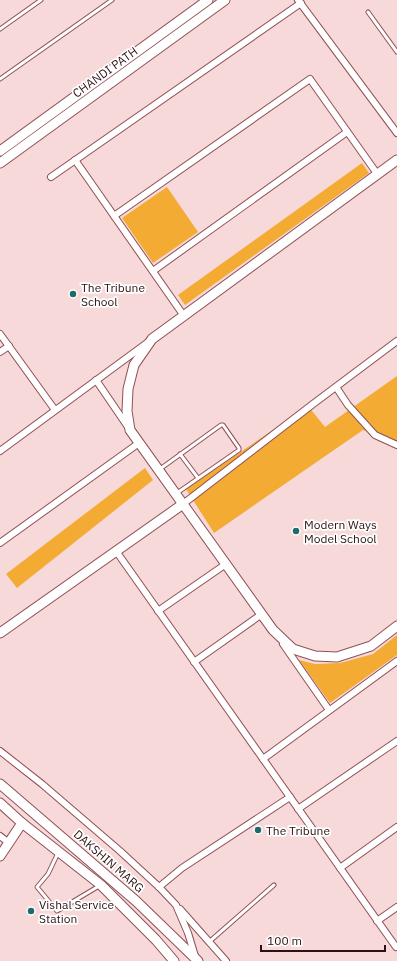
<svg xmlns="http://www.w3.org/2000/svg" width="397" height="961" font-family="'IBM Plex Sans',sans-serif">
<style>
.green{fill:#f3ab33}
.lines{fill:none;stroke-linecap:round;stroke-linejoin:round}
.lane-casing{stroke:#905056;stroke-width:5}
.street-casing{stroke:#905056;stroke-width:8}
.secondary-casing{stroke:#905056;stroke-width:11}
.lane{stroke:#fff;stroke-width:3}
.street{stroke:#fff;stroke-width:6}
.secondary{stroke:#fff;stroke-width:9}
.poi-dot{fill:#1e6b6b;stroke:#fff;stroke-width:1.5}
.labels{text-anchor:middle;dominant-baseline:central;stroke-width:3.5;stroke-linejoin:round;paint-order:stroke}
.street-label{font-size:12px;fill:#2b1113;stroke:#fff}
.poi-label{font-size:12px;fill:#2b1113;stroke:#fff;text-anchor:start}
</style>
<rect width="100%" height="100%" fill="#f7d9da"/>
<g class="green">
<polygon points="362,163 369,173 185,305 178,295"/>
<polygon points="167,187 198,232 153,263 122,218"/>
<polygon points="397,376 397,445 363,430 214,533 186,489 308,406 325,427"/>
<polygon points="145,468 153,480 17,588 6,574"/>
<polygon points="397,635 397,655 330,703 299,660 315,664 340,663 373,654"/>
</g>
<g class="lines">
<g class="lane-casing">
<g id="lane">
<polyline points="368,12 397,52"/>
<polyline points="0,29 41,0"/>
<polyline points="0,79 112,0"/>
<polyline points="180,454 198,478"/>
<polyline points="160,469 221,425 223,425 239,448 239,450 177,493"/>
<polyline points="58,853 48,874 37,887 57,911 99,886"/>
<polyline points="209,942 274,885"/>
</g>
</g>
<g class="street-casing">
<g id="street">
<polyline points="298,0 397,133"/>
<polyline points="75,160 184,316"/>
<polyline points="51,177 301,3"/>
<polyline points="114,216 310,79 378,175"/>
<polyline points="153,271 347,132"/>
<polyline points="0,334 55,410"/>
<polyline points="0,352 9,346"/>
<polyline points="96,380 128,427"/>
<polyline points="336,387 348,405 375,435 397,445"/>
<polyline points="0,451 147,343"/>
<polyline points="183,504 313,404 397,341"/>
<polyline points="0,543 139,443"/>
<polyline points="116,551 396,947"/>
<polyline points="158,611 226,564"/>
<polyline points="283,644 329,710"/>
<polyline points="194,662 262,614"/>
<polyline points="0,751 42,784 120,851 159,887 176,905 188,933 195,956"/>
<polyline points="263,759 397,661"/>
<polyline points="298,809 397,741"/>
<polyline points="0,836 9,843"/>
<polyline points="340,868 397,827"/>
<polyline points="159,887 182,868 290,797"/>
<polyline points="180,909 226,961"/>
<polyline points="377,921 397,907"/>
</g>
</g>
<g class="secondary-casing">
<g id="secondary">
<polyline points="0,151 208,0"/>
<polyline points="397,160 152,339 134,365 128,389 127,411 130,430 273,630 293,649 315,656 337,657 371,646 397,626"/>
<polyline points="0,163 225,0"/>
<polyline points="0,633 183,504"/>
<polyline points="0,784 136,901 198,961"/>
<polyline points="0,803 22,823 101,885 156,940 174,961"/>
<polyline points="0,856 22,823"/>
</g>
</g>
<use href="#lane" class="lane"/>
<use href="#street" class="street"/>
<use href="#secondary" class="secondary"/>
</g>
<g class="poi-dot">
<circle cx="73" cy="294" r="4"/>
<circle cx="296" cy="531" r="4"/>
<circle cx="258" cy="830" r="4"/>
<circle cx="31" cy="911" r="4"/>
</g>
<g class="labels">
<g class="street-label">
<text transform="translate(105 72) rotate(-36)">CHANDI PATH</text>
<text transform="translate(109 861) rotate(41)">DAKSHIN MARG</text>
</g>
<g class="poi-label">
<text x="81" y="287">The Tribune<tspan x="81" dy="14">School</tspan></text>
<text x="304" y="524">Modern Ways<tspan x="304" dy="14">Model School</tspan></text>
<text x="266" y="830">The Tribune</text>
<text x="39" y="904">Vishal Service<tspan x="39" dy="14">Station</tspan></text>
</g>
</g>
<path d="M261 945v6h124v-6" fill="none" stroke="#2b1113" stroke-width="2"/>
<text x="267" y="945" font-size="12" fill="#2b1113" stroke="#ffffff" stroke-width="3" paint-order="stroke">100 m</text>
</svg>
